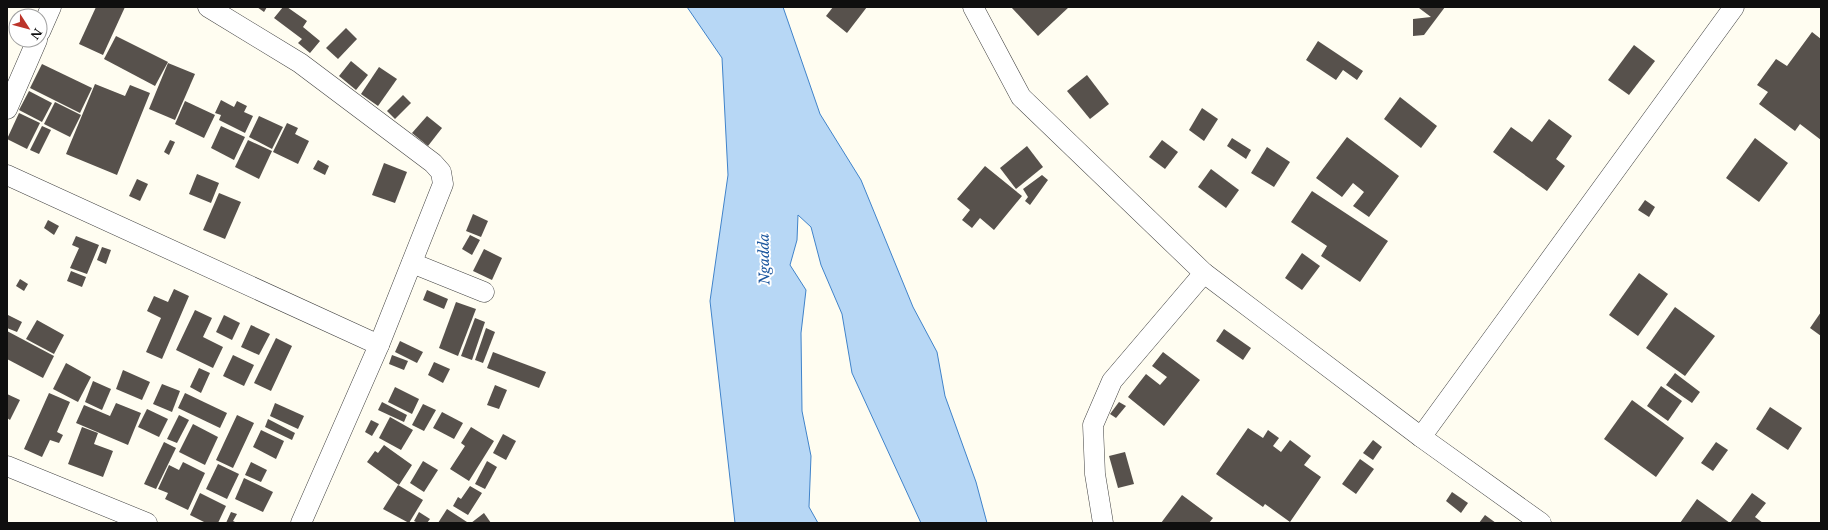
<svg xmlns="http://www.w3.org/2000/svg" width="1828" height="530" font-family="'Libre Baskerville',serif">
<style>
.water{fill:#b7d7f5;stroke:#4083ca}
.building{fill:#57514c}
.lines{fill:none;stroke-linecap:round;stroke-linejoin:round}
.street-casing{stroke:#424242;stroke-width:21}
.street{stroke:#fff;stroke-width:20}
.labels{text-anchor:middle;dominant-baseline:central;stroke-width:4;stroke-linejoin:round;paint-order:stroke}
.water-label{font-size:14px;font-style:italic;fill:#1b569e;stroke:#fff}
</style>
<rect width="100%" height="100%" fill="#fffdf1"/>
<polygon class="water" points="687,7 783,7 820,114 861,180 913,307 937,352 945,396 976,482 987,523 921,523 852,373 842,314 821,265 811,227 798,215 797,240 790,265 806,290 801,333 802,411 811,456 809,507 818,523 735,523 710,301 728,175 722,58"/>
<g class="building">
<polygon points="96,7 125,7 103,55 79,44"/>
<polygon points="257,7 267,7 264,12"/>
<polygon points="283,7 287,7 307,21 303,27 320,41 310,53 298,43 302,39 274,18"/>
<polygon points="833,7 867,7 847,33 826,16"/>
<polygon points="1011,7 1069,7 1038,36"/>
<polygon points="1420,7 1445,7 1424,35 1413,36 1413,19 1431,17 1419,8"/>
<polygon points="346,28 357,39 338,59 326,48"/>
<polygon points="1812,32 1821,39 1821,140 1800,124 1795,131 1759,104 1768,92 1757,85 1776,59 1787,66"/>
<polygon points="116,36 168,62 155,86 104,59"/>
<polygon points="1318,41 1363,71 1357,80 1343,70 1336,80 1306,60"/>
<polygon points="1634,45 1655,61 1629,95 1608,80"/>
<polygon points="351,61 368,75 356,90 339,76"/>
<polygon points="168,63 195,74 175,120 149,109"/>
<polygon points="42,64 92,88 80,113 30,88"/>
<polygon points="379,67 397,79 378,106 361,94"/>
<polygon points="1087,75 1109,104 1090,119 1067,91"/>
<polygon points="95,84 125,96 130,85 150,93 117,175 66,154"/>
<polygon points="29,91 52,103 42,122 19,110"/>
<polygon points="403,95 411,103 395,119 387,111"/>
<polygon points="1400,97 1437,126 1421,148 1384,119"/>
<polygon points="221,100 234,107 237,101 247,106 244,112 253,116 245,133 219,120 221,115 215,113"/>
<polygon points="185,101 215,115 204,138 175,124"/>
<polygon points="55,102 81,115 70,137 44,124"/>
<polygon points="1202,108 1218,119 1204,141 1189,130"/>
<polygon points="19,113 40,123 27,149 7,139"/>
<polygon points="259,116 283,127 272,149 249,137"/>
<polygon points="427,116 442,128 428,146 412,133"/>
<polygon points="1549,119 1572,136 1556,159 1565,166 1547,191 1493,152 1511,127 1532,142"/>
<polygon points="287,123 298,128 295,134 309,141 298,164 273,152"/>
<polygon points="42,126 51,130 39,154 30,150"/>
<polygon points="221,126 245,137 234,160 211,148"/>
<polygon points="1347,137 1399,176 1369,217 1353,206 1364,192 1353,183 1342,197 1316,178"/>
<polygon points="1232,138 1251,150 1246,159 1227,146"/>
<polygon points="1755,138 1788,163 1759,202 1726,178"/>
<polygon points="170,140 175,142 169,155 164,152"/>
<polygon points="248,140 272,151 259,179 235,167"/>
<polygon points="1162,140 1178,152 1165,169 1149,157"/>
<polygon points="1027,146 1043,167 1016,189 1000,168"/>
<polygon points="1267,147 1290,162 1274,187 1251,173"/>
<polygon points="318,160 329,166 325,175 313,169"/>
<polygon points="384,163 407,172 395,203 372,195"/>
<polygon points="985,166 1022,196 994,230 980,218 972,228 962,220 970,210 957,199"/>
<polygon points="1211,169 1239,190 1226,208 1198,187"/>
<polygon points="197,174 219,183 211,203 189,194"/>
<polygon points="1042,175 1048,180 1030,205 1025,201 1028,197 1023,189"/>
<polygon points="137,179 148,184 140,201 129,196"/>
<polygon points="1312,191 1388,241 1360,282 1321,256 1327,246 1291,222"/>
<polygon points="219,193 241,202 225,239 203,230"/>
<polygon points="1645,200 1655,207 1649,217 1638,210"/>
<polygon points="473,214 488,221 481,237 466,231"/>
<polygon points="48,220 59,226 54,235 44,228"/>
<polygon points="470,235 480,240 472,255 462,249"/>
<polygon points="76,236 99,245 87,274 70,268 79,248 72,245"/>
<polygon points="102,247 111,250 106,264 97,260"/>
<polygon points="484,249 502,258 492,280 473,271"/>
<polygon points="1302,253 1320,266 1302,290 1285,278"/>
<polygon points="71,271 86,277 82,287 67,281"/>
<polygon points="1639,273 1668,294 1638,336 1609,315"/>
<polygon points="20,279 28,284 24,291 16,286"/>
<polygon points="174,289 189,296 162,359 146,352 161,318 147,311 154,296 168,302"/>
<polygon points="427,290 448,299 444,309 423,300"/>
<polygon points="456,302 476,309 458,356 439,348"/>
<polygon points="1675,307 1715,336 1685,376 1646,348"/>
<polygon points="195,310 212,318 203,337 223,347 213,368 176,350"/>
<polygon points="1821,312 1821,336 1810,328"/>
<polygon points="8,315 22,322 17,332 7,328"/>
<polygon points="224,315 240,323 232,340 216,332"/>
<polygon points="475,318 485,322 472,360 461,356"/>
<polygon points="37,320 64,335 54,354 26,339"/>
<polygon points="251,325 270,334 259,355 241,347"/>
<polygon points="486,328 495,332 483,363 475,360"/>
<polygon points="1224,329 1251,348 1243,360 1216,341"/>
<polygon points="7,331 54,356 43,378 7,359"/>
<polygon points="276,338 292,346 271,391 254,383"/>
<polygon points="400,341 423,352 417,363 395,352"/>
<polygon points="493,352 546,372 539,388 487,368"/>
<polygon points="1163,352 1200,380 1164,426 1128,397 1146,374 1160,385 1167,377 1152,366"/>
<polygon points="233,355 254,365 244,386 223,376"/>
<polygon points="392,355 408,361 404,370 389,364"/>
<polygon points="434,362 450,369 443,383 428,375"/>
<polygon points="66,363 91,377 78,402 53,389"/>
<polygon points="199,368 210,373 201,393 190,387"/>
<polygon points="123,370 150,382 142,400 116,389"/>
<polygon points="1675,373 1700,392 1692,403 1666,385"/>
<polygon points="93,381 111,389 102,410 85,402"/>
<polygon points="162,384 180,391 172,412 153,404"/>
<polygon points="495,385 507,390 499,409 487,405"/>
<polygon points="1661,386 1682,401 1668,421 1647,406"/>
<polygon points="395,387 419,399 412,414 388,402"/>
<polygon points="49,393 70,402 57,432 63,435 59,443 50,440 42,457 24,449"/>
<polygon points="185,393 227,413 220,428 178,408"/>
<polygon points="7,394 20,400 10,420 7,418"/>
<polygon points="1632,400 1684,438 1656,477 1604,439"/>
<polygon points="382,402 407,415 404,422 378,410"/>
<polygon points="1119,402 1126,406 1116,418 1110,414"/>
<polygon points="116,403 141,413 128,445 76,423 84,405 110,416"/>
<polygon points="275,403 304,416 298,429 270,416"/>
<polygon points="423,404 436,410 424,431 412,425"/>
<polygon points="1770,407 1802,428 1788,450 1756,429"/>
<polygon points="147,409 168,419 159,437 138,427"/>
<polygon points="442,412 463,423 454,439 433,428"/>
<polygon points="179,415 189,420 177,443 167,439"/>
<polygon points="237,415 254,423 233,468 216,460"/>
<polygon points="390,417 413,430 401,450 379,438"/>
<polygon points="268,419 295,433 292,440 265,427"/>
<polygon points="371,420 379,424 372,436 365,432"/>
<polygon points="193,424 218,437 205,465 179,452"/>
<polygon points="82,427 98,433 94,444 113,451 103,477 68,464"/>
<polygon points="471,427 494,441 469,481 450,469 465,446 461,443"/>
<polygon points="1248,428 1263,438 1268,430 1279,438 1273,446 1281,452 1290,440 1311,456 1304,465 1321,477 1290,522 1265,504 1263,507 1216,474"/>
<polygon points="261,430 284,441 276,459 253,447"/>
<polygon points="503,434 516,441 506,460 493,453"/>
<polygon points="1373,440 1382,447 1373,460 1363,453"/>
<polygon points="164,442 176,448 156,489 144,484"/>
<polygon points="1716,442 1728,450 1713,471 1701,463"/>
<polygon points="384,445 412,465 399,485 367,462 375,451 378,453"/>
<polygon points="1125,452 1134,484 1118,488 1109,456"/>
<polygon points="1360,459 1374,469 1356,494 1342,484"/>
<polygon points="423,461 438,470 424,492 410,483"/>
<polygon points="487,461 497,467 485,489 475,484"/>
<polygon points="183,462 205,473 188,510 165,499 168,493 158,489 169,465 179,470"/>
<polygon points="251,462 267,470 261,482 245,475"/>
<polygon points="218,464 239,474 227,499 206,489"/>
<polygon points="244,478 273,492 263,512 235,499"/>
<polygon points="398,485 423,500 409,523 383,509"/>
<polygon points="470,486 482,493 468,515 453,506 458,497 461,499"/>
<polygon points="1452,492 1468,503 1461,513 1446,501"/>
<polygon points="200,493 226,506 218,523 206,523 190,515"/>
<polygon points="1752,493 1766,503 1755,517 1763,523 1680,523 1697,499 1730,523"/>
<polygon points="1182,495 1213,518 1209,523 1161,523"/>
<polygon points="447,509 467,522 467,523 438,523"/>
<polygon points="231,512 237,514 233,521 237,523 226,523"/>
<polygon points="419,512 430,519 427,523 418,523 414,521"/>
<polygon points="484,513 491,523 471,523"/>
<polygon points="1485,515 1496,523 1479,523"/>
</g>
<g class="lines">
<g class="street-casing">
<g id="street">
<polyline points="208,7 300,63 433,163 441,172 443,184 379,345 301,523"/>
<polyline points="973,7 1021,97 1204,273 1421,437 1541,523"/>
<polyline points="40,32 51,7"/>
<polyline points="7,109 37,40"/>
<polyline points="7,175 379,345"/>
<polyline points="412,263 484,292"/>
<polyline points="1421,437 1734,7"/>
<polyline points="7,466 147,523"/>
<polyline points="1103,523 1095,474 1093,425 1112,381 1204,273"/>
</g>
</g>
<use href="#street" class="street"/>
</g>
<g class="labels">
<g class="water-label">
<text transform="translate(764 259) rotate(-91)">Ngadda</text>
</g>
</g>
<rect width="1828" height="530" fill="none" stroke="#0f0f0f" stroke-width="16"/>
<g transform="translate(28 28) rotate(126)"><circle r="19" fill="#ffffff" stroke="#9f9f9f"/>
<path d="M0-3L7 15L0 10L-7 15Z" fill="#bc342a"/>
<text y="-6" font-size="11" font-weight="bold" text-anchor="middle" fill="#0f0f0f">N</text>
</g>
</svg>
